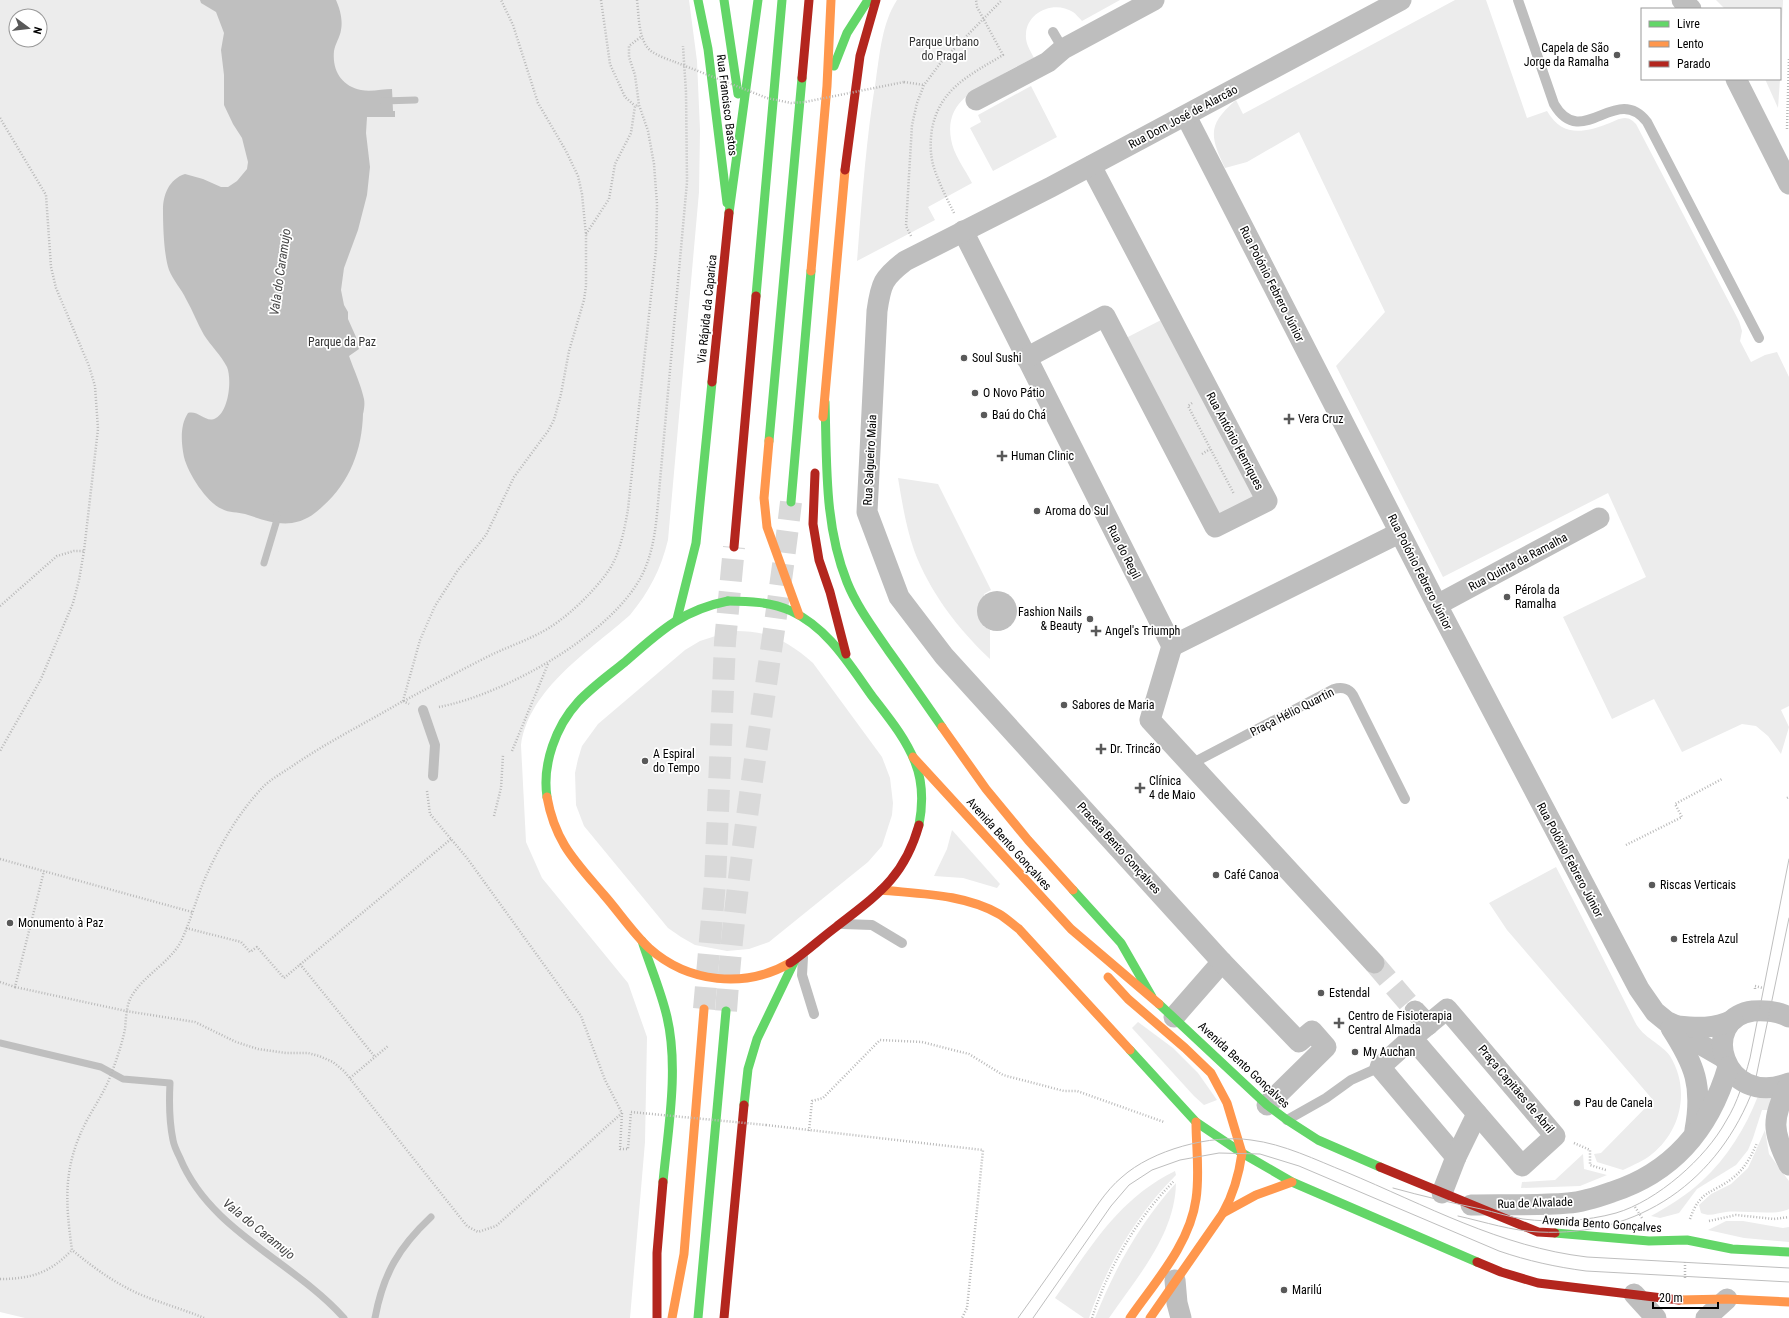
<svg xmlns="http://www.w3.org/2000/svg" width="1789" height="1318" font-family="'Roboto Condensed',sans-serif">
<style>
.green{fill:#ececec;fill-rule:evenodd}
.water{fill:#bfbfbf}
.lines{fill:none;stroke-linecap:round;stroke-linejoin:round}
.stream{stroke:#bfbfbf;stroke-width:7}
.street-tunnel{stroke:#d9d9d9;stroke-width:21;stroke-dasharray:21 10;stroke-linecap:butt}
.highway-tunnel{stroke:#d9d9d9;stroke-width:22;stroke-dasharray:22 11;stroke-linecap:butt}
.path{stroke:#b9b9b9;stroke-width:2.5;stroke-dasharray:1 2;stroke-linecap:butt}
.lane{stroke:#bebebe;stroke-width:10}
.street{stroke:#bebebe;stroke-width:21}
.fast{stroke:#63d668;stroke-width:9}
.slow{stroke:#ff974d;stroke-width:9}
.jam{stroke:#b3261e;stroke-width:9}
.tram{stroke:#bebebe;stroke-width:1}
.path-bridge{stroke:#b9b9b9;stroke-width:2.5;stroke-dasharray:1 2;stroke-linecap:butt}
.poi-dot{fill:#595959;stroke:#fff;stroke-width:1.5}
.labels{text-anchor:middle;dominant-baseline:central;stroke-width:3.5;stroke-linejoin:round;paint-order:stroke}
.park-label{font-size:12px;fill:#333;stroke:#fff}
.poi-label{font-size:12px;fill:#000;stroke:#fff;text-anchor:start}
.street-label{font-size:12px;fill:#000;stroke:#fff}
.water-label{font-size:13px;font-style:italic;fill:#444;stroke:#fff}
</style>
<rect width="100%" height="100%" fill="#fff"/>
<g class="green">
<path d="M 0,0 L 689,0 L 697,61 L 700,130 L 699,192 L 668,540 C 661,569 649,592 630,615 C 591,650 529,688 521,745 L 526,842 L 542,878 L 628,983 L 647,1037 L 645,1142 L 630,1318 L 25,1318 L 0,1312 ZM 16,16 L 40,16 L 40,40 L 16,40 Z"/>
<path d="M 897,0 L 1120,0 L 1082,21 C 1079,18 1076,14 1073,12 C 1054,0 1027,12 1026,34 C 1025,43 1030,50 1034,58 C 1021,64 1008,71 996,78 C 971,91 945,105 951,139 C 953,154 965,169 972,183 L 928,207 L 935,220 L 857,261 C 862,200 866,139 876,79 C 880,53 882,23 897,0 Z"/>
<path d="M 1455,0 L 1486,0 L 1527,118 L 1547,111 C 1562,137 1583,133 1607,124 C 1613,122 1619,118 1625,118 C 1630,118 1633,121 1636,124 L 1739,321 L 1742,331 L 1740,341 L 1751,362 L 1765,355 L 1777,352 L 1789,377 L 1789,706 L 1781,710 L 1789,727 L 1781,754 L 1768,736 L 1756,726 L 1742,724 L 1682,752 L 1654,699 L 1612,719 L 1563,617 L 1646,577 L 1608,493 L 1443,577 L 1336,366 L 1385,312 L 1299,132 L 1247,162 L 1225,168 C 1210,136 1207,125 1236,100 L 1243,114 Z"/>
<polygon points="1716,0 1783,0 1780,71 1780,9 1725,9"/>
<polygon points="1765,79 1780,79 1778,108"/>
<polygon points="1031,86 1057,137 993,171 970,128 981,122 978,115"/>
<polygon points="1163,319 1256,498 1218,519 1124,339"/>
<path d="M 898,478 L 938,484 L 991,590 L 984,594 L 983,626 L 990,630 L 990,659 C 958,629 929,591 914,550 C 906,527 902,502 898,478 Z"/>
<path d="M 731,631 C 767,630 787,640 813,663 L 882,757 L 890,778 L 893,803 L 892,815 L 882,846 L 868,862 L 769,942 L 749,949 L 727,951 L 695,945 L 681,937 L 668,928 L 584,826 L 576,805 L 575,773 L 578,759 L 582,746 L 598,724 L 685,650 L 700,641 Z"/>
<polygon points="952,830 1000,884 997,888 963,878 934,876 947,849"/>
<path d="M 1556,867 C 1583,919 1609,970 1635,1022 C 1643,1038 1662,1044 1670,1056 C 1690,1088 1682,1130 1652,1154 C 1644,1161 1633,1165 1623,1170 L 1597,1162 L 1594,1154 L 1601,1153 L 1653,1100 L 1507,930 L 1489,903 Z"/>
<polygon points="1138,1022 1173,1048 1198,1073 1217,1100 1204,1105 1194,1096 1132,1028"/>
<path d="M 1758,1096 L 1775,1096 L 1770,1110 L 1762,1110 L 1753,1138 L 1748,1150 L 1736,1165 L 1697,1189 L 1679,1213 L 1660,1218 L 1651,1216 C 1669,1206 1687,1195 1702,1181 C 1727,1158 1746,1127 1758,1096 Z"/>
<path d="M 1765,1130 L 1769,1154 L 1789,1181 L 1789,1209 C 1776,1216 1742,1210 1726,1212 C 1717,1213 1710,1217 1701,1213 L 1699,1205 L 1711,1194 L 1731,1184 L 1748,1168 Z"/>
<polygon points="1583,1154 1584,1169 1607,1175 1580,1186 1521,1188 1522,1182 1555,1180"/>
<path d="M 1175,1171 L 1176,1175 C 1136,1215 1107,1265 1089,1318 L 1084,1318 L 1055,1298 C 1090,1248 1118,1199 1175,1171 Z"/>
<path d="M 1176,1183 C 1175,1235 1137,1277 1109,1318 L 1095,1318 C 1115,1268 1140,1223 1176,1183 Z"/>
<polygon points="1726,1221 1743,1221 1783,1228 1789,1227 1789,1242 1744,1238 1708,1230"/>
</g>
<g class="water">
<path d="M 200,0 L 336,0 C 340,9 343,20 341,30 C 340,37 335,44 334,51 C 332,71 342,86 361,90 C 371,92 383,89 392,89 L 393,111 L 395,111 L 395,117 L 367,117 L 366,133 L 370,167 L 367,195 L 358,230 L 344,268 L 341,290 L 344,305 L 348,312 L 348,319 L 356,337 L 359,349 L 349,356 C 354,370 361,385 364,399 C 365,404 364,410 363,414 C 362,450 350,482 323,506 C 315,514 305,521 292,523 C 275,525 261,519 245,514 C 238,512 229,513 222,509 C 206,502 188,473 184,457 C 181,442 180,425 188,413 C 199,410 206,424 216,418 C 229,411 232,379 227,367 C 221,355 211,346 204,335 C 197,323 193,311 186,299 C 182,290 173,280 169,270 C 164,256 163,226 163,210 C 163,195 169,179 185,174 L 203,179 L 221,187 L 228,187 L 237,181 L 247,169 L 248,162 L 242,138 L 233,124 L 224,105 L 224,75 L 221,50 L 224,33 L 216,12 L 201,3 Z"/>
<circle cx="997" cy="611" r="20"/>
</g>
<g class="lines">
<g class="stream">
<polyline points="383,101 415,100"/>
<polyline points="264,563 276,523 277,515"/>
<path d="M 0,1043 L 101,1067 L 123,1079 L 170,1083 C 169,1102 169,1121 173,1140 C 174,1146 177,1152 180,1158 C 210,1231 293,1261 344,1318"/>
<path d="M 375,1318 C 383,1274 399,1247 431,1217"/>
</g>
<polyline class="street-tunnel" points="1374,963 1415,1011"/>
<g class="highway-tunnel">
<polyline points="704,1009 715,883 725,642 734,547"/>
<path d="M 726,1011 C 738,840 771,672 791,502"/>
</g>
<g class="path">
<polyline points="601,0 610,64 625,97 635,106"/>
<path d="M 637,0 C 639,15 638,41 651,51 C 658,56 667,59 675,62"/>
<polyline points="904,82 924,85"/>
<polyline points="0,118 46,195 51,267 56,288 89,366 95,386 98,429 84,551 79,580 73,603 41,679 0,751"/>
<polyline points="1787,129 1789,58"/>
<path d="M 954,213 C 947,199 939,183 934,168 C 930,155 930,142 932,129 C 940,88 970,75 1003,55 L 977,7 L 976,0"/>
<polyline points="586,234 609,199 615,164 631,133 635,106 639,105"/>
<polyline points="911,236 906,226 912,125 917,103 924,85 942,61 1002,0"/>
<polyline points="1192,403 1188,406 1234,494"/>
<polyline points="1202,454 1210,449"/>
<polyline points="0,606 57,556 74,551 84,551"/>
<polyline points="403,701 420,640 435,606 458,570 486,535 514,477 548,431 554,420 561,394 569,351 584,300 586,286 586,235 582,194 578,176 566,151 538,103 513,25 501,0"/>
<path d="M 404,701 C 433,685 463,669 493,654 C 508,647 525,641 540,633 C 564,621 594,592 609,570 C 620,554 625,527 628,509 L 656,250 L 657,204 L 654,164 L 648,131 L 639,105 L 635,75 L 629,57 L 629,46 L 642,36"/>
<path d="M 439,707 C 503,695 614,634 643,573 C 652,554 655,534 657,514 L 687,182 L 686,92 L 683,46"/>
<polyline points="512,751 548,664"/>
<polyline points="427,791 430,814 467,858 581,1016 605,1080 622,1113 620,1149 628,1149 631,1112"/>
<polyline points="1787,798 1789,797"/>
<polyline points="494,816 501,788 503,755"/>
<polyline points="1626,845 1682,817 1675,804 1722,779"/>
<polyline points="0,859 192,912"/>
<polyline points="186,928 241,942 250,952 257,947 284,978 451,839"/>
<polyline points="300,964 375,1057"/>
<polyline points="0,982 15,987 44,871"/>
<polyline points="15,987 126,1011 195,1022 236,1042 258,1049 286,1053 308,1053 319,1056 333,1062 344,1071 467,1226 478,1232 496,1226 622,1113"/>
<polyline points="1755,989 1755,986 1763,988"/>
<polyline points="350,1078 388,1046"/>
<polyline points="766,1125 983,1150 967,1308 962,1318"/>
<polyline points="809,1131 812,1101 823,1098 880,1040 922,1042 969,1054 1003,1075 1064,1091 1077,1091 1164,1122"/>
<polyline points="1574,1143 1590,1150 1590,1165 1606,1170"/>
<polyline points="1635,1207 1642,1218"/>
<path d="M 1690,1219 C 1700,1189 1713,1194 1734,1177 C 1745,1168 1752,1155 1757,1143"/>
<polyline points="1709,1221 1736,1215 1774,1219 1789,1217"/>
<polyline points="1685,1278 1685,1261"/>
<path d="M 0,1279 C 31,1279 50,1273 72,1250"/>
<path d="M 204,1318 C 185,1310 164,1304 144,1296 C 117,1285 94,1268 72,1250 C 65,1200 63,1166 87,1120 C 96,1104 106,1089 112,1072 C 117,1058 122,1044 125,1029 C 126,1019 126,1009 130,999 C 143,974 173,962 183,937 C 192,917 197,896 206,876 C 220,845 239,812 263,787 C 271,779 282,773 291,767 C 327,742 366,723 403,701 L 409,704"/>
<path d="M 1092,1318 C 1108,1268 1137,1218 1174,1181"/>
</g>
<g class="lane">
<path d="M 1518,0 L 1554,104 C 1582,152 1616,82 1647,122 L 1759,338"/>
<polyline points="1053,32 1063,49"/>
<polyline points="423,710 435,745 433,776"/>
<path d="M 1191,764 L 1334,689 C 1341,687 1349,688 1353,695 L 1405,799"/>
<polyline points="843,924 872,925 902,943"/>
<polyline points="803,957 802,975 814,1014"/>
<polyline points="1287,1120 1326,1098 1351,1080 1380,1067"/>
</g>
<g class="street">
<polyline points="1682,0 1691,9"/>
<polyline points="1736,79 1789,184"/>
<polyline points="976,100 1048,62 1063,49 1154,0"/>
<polyline points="1186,116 1437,605 1639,989 1655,1012 1666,1021 1677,1026 1691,1039 1724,1058"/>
<polyline points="963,231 1172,646 1399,533"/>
<polyline points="1026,358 1105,316 1215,527 1267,501 1091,166"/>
<polyline points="1437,605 1599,518"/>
<polyline points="1172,646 1150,720 1374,963"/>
<polygon points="1447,1009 1555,1136 1522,1166 1412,1038"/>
<polyline points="1415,1011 1428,1025"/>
<polyline points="1174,1017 1222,962"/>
<path d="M 1789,1017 C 1777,1011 1766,1010 1753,1011 C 1698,1018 1722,1109 1789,1083"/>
<path d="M 1677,1026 C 1697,1028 1714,1029 1733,1020"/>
<path d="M 1671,1028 C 1695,1065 1703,1086 1695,1130"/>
<polyline points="1412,1038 1380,1067 1456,1157"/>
<path d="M 1789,1085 C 1771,1118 1772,1132 1789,1165"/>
<path d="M 1267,1105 L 1326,1047 L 1312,1031 L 1299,1042 L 1222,962 L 944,656 L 899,597 L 867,512 L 877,311 C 881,283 883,278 905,261 L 1051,187 L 1401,0"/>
<polyline points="1442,1193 1456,1157 1477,1114"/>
<path d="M 1471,1205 C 1503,1204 1536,1206 1568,1203 C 1583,1202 1598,1197 1612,1192 C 1674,1172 1710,1128 1728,1067"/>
<polyline points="1175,1280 1177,1303 1181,1318"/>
<polyline points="1634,1294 1656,1318"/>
<polyline points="1706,1318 1727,1299"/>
</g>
<g class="fast">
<polyline points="698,0 708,49 727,203"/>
<polyline points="724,0 738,94"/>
<polyline points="834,66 847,33 868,0"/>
<polyline points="729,213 758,0"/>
<polyline points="756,296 782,0"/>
<path d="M 825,402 C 827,463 824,525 847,582 C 857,607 873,628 888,650 C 906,675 924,701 942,727"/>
<polyline points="769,441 802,78"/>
<polyline points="791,502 811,271"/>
<path d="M 728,601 C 749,601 771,602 791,611 C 828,628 849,664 872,696 C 888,717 905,737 915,762 C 923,782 923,804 919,825"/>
<polyline points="677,619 696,543 712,382"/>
<path d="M 547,797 C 542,764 556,726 578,702 C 592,687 609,675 625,662 C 659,632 682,610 728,601"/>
<polyline points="1073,890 1121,943 1152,997"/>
<path d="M 642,941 C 650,966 661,991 667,1017 C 679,1068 668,1130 663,1182"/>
<polyline points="1159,1004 1267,1105 1287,1120 1318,1140 1380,1167"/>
<polyline points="1130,1050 1196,1122 1242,1153 1292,1182 1477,1262"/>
<polyline points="744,1105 748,1069 757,1039 795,960"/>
<polyline points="1555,1233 1649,1241 1687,1240 1732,1249 1789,1252"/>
<polyline points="698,1318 726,1011"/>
</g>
<g class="slow">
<polyline points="811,271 827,86 831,0"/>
<polyline points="823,417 845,170"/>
<polyline points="769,441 764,498 767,527 799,615"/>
<polyline points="942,727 986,789 1028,840 1073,890"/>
<polyline points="913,757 1071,929 1159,1004"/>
<path d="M 547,797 C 555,842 575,861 604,895 C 619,912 632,932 649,948 C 688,983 745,989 790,963"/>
<path d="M 881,890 C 920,894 964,894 999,914 C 1006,918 1012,924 1019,929 L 1130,1050"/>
<polyline points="1108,977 1128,999 1185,1048 1211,1073 1227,1103 1242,1153"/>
<polyline points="1223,1213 1256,1195 1292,1182"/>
<polyline points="1679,1300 1727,1299 1789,1302"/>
<polyline points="672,1318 684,1254 704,1009"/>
<path d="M 1130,1318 C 1155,1282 1190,1244 1196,1199 C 1200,1173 1196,1147 1196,1122"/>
<path d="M 1150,1318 L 1223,1213 C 1234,1193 1239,1175 1242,1153"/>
</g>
<g class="jam">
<polyline points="802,78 809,0"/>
<polyline points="845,170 860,56 876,0"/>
<polyline points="712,382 729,213"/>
<polyline points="815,473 813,524 819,560 830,592 846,654"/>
<polyline points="734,547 756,296"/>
<path d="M 790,963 C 806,952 820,939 836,927 C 877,895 904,878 919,825"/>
<polyline points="1380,1167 1538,1232 1555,1233"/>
<polyline points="1477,1262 1501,1272 1538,1283 1679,1300"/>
<polyline points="657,1318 657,1253 663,1182"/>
<polyline points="724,1318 744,1105"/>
</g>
<g class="tram">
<path d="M 1393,1188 C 1422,1196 1452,1203 1481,1209 C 1495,1212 1509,1217 1523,1219 C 1553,1223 1587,1221 1616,1213 C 1657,1201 1706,1158 1726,1121 C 1738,1102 1744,1080 1750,1058 L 1789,859"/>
<path d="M 1458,1216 C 1485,1222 1512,1231 1539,1232 C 1639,1237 1719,1181 1754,1087 L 1789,918"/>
<path d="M 1018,1318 C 1039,1289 1060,1259 1080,1230 C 1093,1212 1105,1191 1122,1177 C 1152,1150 1211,1134 1251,1140 C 1284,1144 1316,1160 1346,1172 C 1425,1205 1501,1247 1587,1257 L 1789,1268"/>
<path d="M 1033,1318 L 1111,1206 L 1129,1185 L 1152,1170 L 1180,1160 L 1219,1153 L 1260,1154 L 1299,1166 L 1499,1251 C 1528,1261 1556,1267 1586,1271 L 1789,1282"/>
</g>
<g class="path-bridge">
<polyline points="675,62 767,98 791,103 805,102 904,82"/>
<polyline points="631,1112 766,1125"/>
</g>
</g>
<g class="poi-dot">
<circle cx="1617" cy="55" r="4"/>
<circle cx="964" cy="358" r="4"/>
<circle cx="975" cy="393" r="4"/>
<circle cx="984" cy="415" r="4"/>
<path d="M1287 413h4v4h4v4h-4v4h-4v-4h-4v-4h4z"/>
<path d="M1000 450h4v4h4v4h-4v4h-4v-4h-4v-4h4z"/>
<circle cx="1037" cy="511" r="4"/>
<circle cx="1507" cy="597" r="4"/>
<circle cx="1090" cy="619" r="4"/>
<path d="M1094 625h4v4h4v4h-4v4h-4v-4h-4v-4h4z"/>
<circle cx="1064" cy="705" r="4"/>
<path d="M1099 743h4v4h4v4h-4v4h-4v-4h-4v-4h4z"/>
<circle cx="645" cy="761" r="4"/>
<path d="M1138 782h4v4h4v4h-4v4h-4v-4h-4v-4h4z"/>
<circle cx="1216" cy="875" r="4"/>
<circle cx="1652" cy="885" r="4"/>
<circle cx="10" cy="923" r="4"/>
<circle cx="1674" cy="939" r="4"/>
<circle cx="1321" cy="993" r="4"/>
<path d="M1337 1017h4v4h4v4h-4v4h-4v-4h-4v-4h4z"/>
<circle cx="1355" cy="1052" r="4"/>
<circle cx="1577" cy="1103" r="4"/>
<circle cx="1284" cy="1290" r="4"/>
</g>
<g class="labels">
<g class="park-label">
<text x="944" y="42">Parque Urbano<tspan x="944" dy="14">do Pragal</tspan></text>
<text x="342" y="342">Parque da Paz</text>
</g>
<g class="poi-label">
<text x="1609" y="48" text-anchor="end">Capela de São<tspan x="1609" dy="14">Jorge da Ramalha</tspan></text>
<text x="972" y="358">Soul Sushi</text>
<text x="983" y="393">O Novo Pátio</text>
<text x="992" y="415">Baú do Chá</text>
<text x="1298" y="419">Vera Cruz</text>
<text x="1011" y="456">Human Clinic</text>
<text x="1045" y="511">Aroma do Sul</text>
<text x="1515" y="590">Pérola da<tspan x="1515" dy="14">Ramalha</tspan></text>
<text x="1082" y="612" text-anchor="end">Fashion Nails<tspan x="1082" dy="14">&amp; Beauty</tspan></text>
<text x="1105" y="631">Angel's Triumph</text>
<text x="1072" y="705">Sabores de Maria</text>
<text x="1110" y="749">Dr. Trincão</text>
<text x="653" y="754">A Espiral<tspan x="653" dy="14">do Tempo</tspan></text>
<text x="1149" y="781">Clínica<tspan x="1149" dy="14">4 de Maio</tspan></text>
<text x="1224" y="875">Café Canoa</text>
<text x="1660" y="885">Riscas Verticais</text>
<text x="18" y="923">Monumento à Paz</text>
<text x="1682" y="939">Estrela Azul</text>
<text x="1329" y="993">Estendal</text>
<text x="1348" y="1016">Centro de Fisioterapia<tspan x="1348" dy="14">Central Almada</tspan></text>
<text x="1363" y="1052">My Auchan</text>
<text x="1585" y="1103">Pau de Canela</text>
<text x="1292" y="1290">Marilú</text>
</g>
<g class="street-label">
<text transform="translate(727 105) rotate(83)">Rua Francisco Bastos</text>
<text transform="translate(1183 117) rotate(-28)">Rua Dom José de Alarcão</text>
<text transform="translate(1272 284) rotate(63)">Rua Polónio Febrero Júnior</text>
<text transform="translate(707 309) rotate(-84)">Via Rápida da Caparica</text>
<text transform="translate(1235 441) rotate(62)">Rua António Henriques</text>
<text transform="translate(870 460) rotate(-87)">Rua Salgueiro Maia</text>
<text transform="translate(1124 552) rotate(63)">Rua do Regil</text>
<text transform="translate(1518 562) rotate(-28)">Rua Quinta da Ramalha</text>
<text transform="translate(1420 572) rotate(63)">Rua Polónio Febrero Júnior</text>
<text transform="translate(1292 712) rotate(-27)">Praça Hélio Quartin</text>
<text transform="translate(1009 844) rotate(48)">Avenida Bento Gonçalves</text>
<text transform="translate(1119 848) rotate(48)">Praceta Bento Gonçalves</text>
<text transform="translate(1570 860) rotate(62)">Rua Polónio Febrero Júnior</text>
<text transform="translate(1244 1065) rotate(43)">Avenida Bento Gonçalves</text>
<text transform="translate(1516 1089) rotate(50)">Praça Capitães de Abril</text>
<text transform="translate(1535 1203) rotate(-2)">Rua de Alvalade</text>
<text transform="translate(1602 1224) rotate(4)">Avenida Bento Gonçalves</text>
</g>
<g class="water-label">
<text transform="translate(280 272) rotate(-82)">Vala do Caramujo</text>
<text transform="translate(259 1229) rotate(39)">Vala do Caramujo</text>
</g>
</g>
<rect x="1641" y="8" width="140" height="72" fill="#ffffff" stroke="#999999"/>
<rect x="1649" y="21" width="20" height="6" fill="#63d668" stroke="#999999"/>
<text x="1677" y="28" font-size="12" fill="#000000">Livre</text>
<rect x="1649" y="41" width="20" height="6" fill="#ff974d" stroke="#999999"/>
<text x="1677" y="48" font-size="12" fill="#000000">Lento</text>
<rect x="1649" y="61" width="20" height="6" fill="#b3261e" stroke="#999999"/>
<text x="1677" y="68" font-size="12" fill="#000000">Parado</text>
<g transform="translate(28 28) rotate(105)"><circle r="19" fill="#ffffff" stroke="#999999"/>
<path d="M0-3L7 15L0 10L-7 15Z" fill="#595959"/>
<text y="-6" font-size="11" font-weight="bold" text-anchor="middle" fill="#000000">N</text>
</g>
<path d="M1653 1302v6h65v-6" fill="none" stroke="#000000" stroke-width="2"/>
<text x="1659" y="1302" font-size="12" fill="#000000" stroke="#ffffff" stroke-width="3" paint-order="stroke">20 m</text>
</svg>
